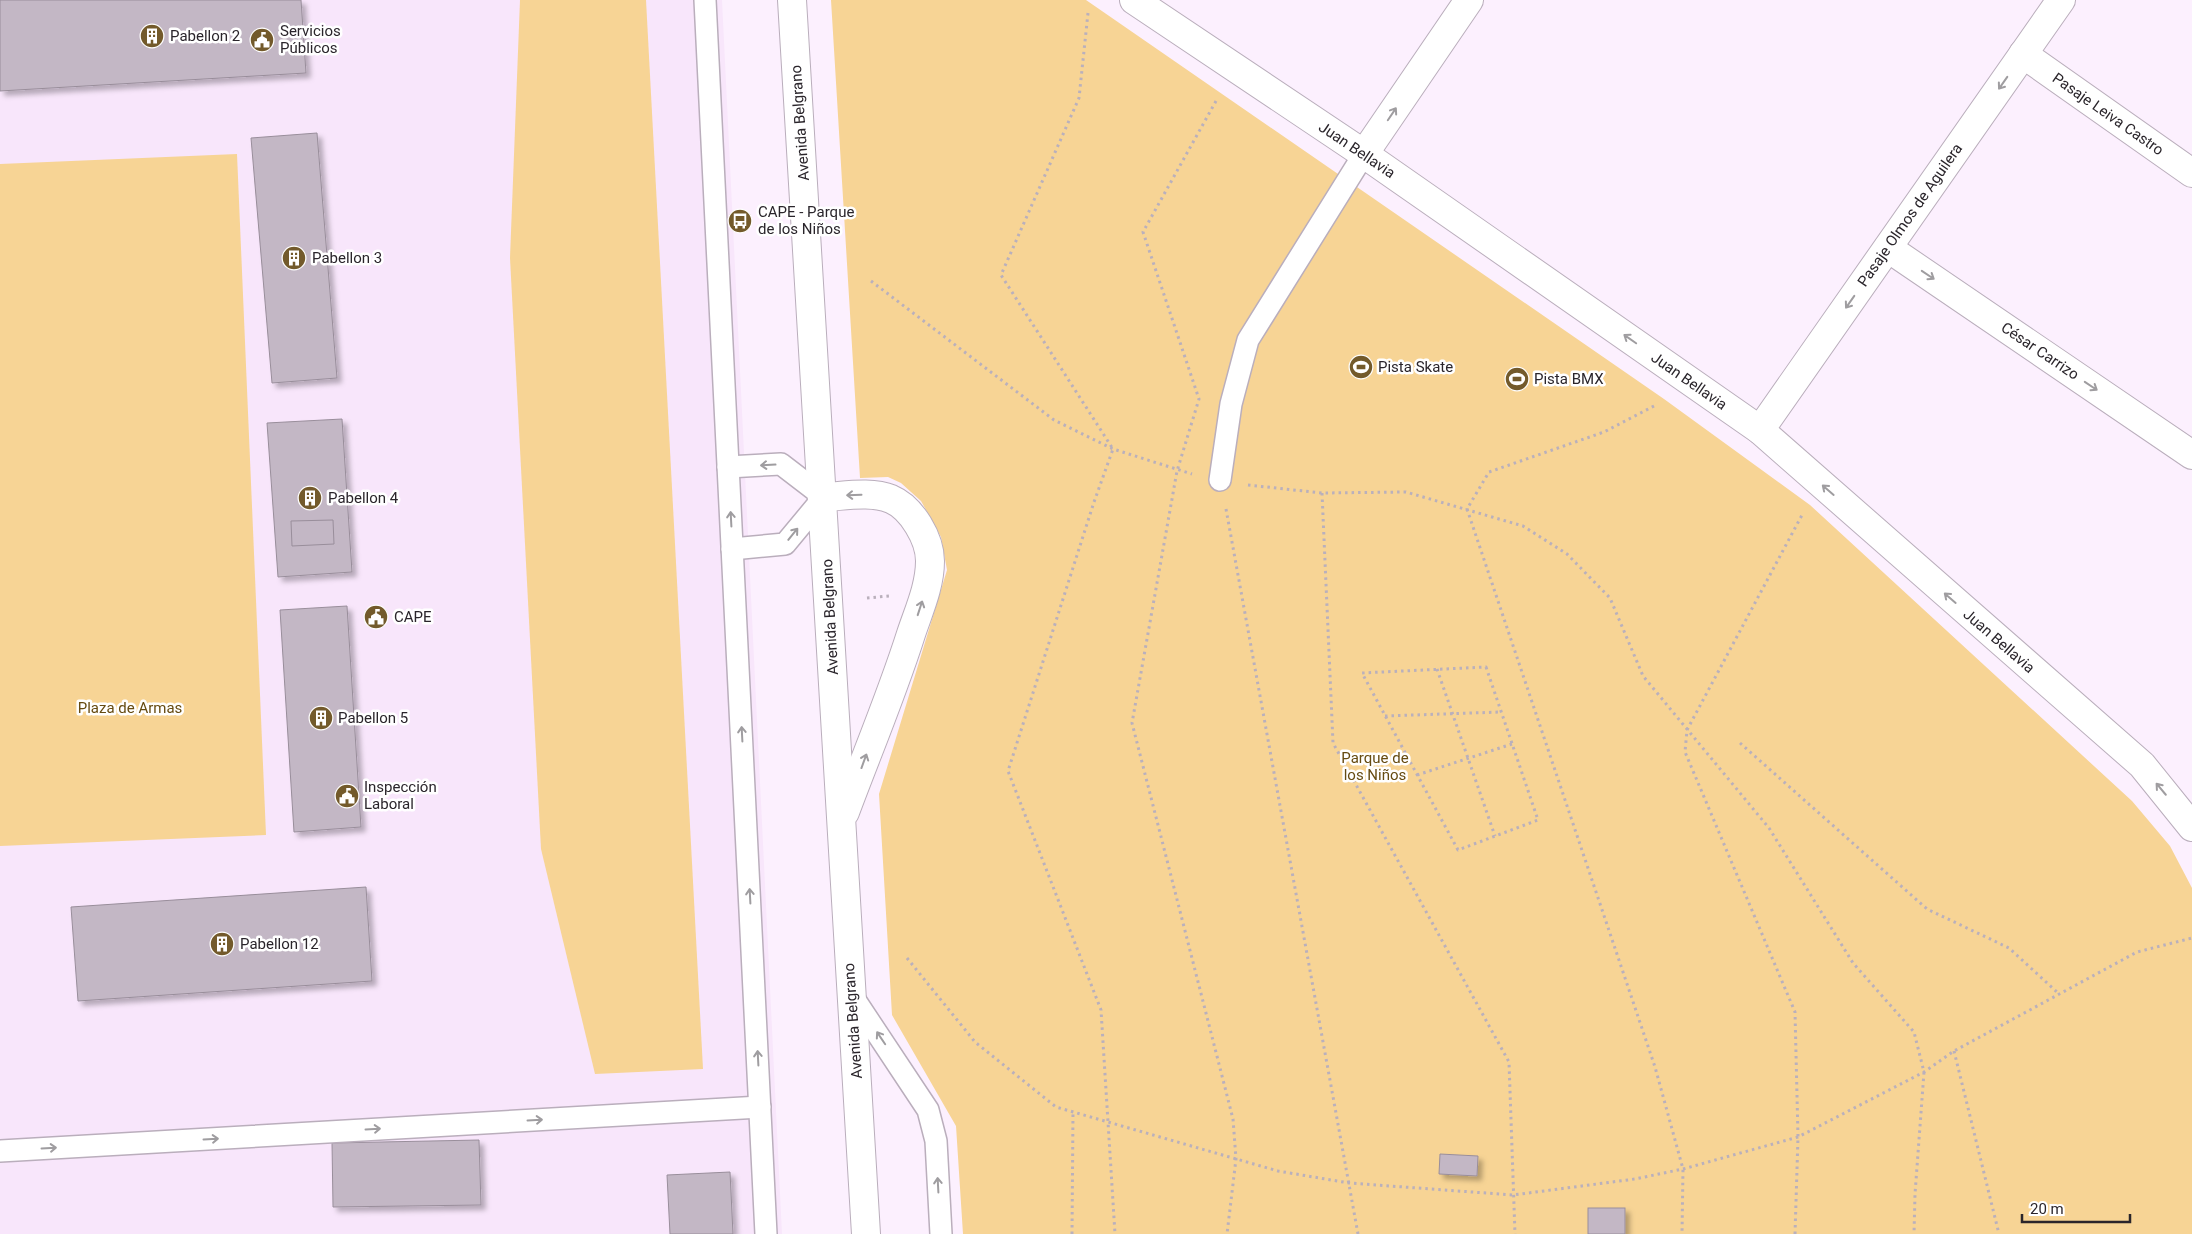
<svg xmlns="http://www.w3.org/2000/svg" width="2192" height="1234" font-family="Roboto,sans-serif">
<style>
.built{fill:#f8e6fb}
.green{fill:#f7d495}
.building{fill:#c3b7c5;stroke:#998e9b;filter:url(#shadow)}
.lines{fill:none;stroke-linecap:round;stroke-linejoin:round}
.lane-casing{stroke:#baaebc;stroke-width:24}
.street-casing{stroke:#baaebc;stroke-width:30}
.primary-casing{stroke:#baaebc;stroke-width:30}
.path{stroke:#bab0bc;stroke-width:3;stroke-dasharray:2.5 4;stroke-linecap:butt}
.lane{stroke:#fff;stroke-width:21}
.street{stroke:#fff;stroke-width:28}
.primary{stroke:#fff;stroke-width:28}
.oneway{stroke:#9f9da0}
.labels{text-anchor:middle;dominant-baseline:central;stroke-width:5;stroke-linejoin:round;paint-order:stroke}
.poi-label{font-size:15px;fill:#2a252b;stroke:#fff;text-anchor:start}
.street-label{font-size:15px;fill:#2a252b;stroke:#fff}
.park-label{font-size:15px;fill:#664b11;stroke:#fff}
</style>
<defs>
<filter id="shadow"><feDropShadow dx="4.5" dy="4.5" stdDeviation="2.5" flood-color="#0004"/></filter>
</defs>
<rect width="100%" height="100%" fill="#fcf0fe"/>
<polygon class="built" points="0,0 722,0 782,1234 0,1234"/>
<g class="green">
<polygon points="520,0 646,0 703,1069 595,1074 541,849 510,258"/>
<polygon points="831,0 1086,0 1664,399 1810,505 2132,801 2170,846 2192,888 2192,1234 963,1234 956,1126 892,1015 879,794 947,570 941,537 921,501 901,483 888,477 860,478"/>
<polygon points="237,154 266,835 0,846 0,164"/>
</g>
<g class="building">
<polygon points="0,0 301,0 306,73 0,91"/>
<polygon points="317,133 337,378 272,383 251,138"/>
<polygon points="342,419 352,572 278,577 267,423"/>
<polygon points="333,520 334,544 292,546 291,521"/>
<polygon points="347,606 361,827 294,832 280,610"/>
<polygon points="366,887 372,981 78,1001 71,907"/>
<polygon points="479,1140 481,1205 333,1207 332,1143"/>
<polygon points="1440,1154 1478,1156 1477,1176 1439,1174"/>
<polygon points="730,1172 733,1234 670,1234 667,1175"/>
<rect x="1588" y="1208" width="37" height="26"/>
</g>
<g class="lines">
<g class="lane-casing">
<g id="lane">
<polyline points="705,0 766,1234"/>
<polyline points="728,467 781,464 824,497 785,544 732,549"/>
<polyline points="1220,480 1231,404 1248,340 1364,154"/>
<polyline points="851,994 928,1110 936,1141 941,1234"/>
<polyline points="0,1151 760,1107"/>
</g>
</g>
<g class="street-casing">
<g id="street">
<polyline points="1134,0 1364,154 1760,430 2142,765 2192,827"/>
<polyline points="2023,54 2192,173"/>
<polyline points="1364,154 1469,0"/>
<polyline points="1888,248 2192,455"/>
<polyline points="1760,430 2061,0"/>
</g>
</g>
<g class="primary-casing">
<g id="primary">
<polyline points="792,0 866,1234"/>
<path d="M 824,497 C 845,496 871,491 891,499 C 912,508 930,539 930,561 C 930,586 919,610 911,634 C 892,694 867,753 845,812"/>
</g>
</g>
<g class="path">
<polyline points="1088,13 1079,98 1001,275 1113,449 1094,502 1008,771 1101,1010 1115,1234"/>
<polyline points="1216,101 1143,232 1199,399 1177,471 1132,723 1233,1119 1236,1159 1227,1234"/>
<polyline points="871,281 1054,420 1113,449 1192,474"/>
<polyline points="1654,406 1604,432 1489,472 1467,509 1655,1067 1683,1169 1682,1234"/>
<polyline points="1248,485 1322,493 1406,492 1523,526 1567,554 1610,598 1643,676 1769,828 1853,963 1914,1032 1924,1072 1915,1194 1914,1234"/>
<polyline points="1322,493 1333,743 1509,1062 1515,1234"/>
<polyline points="1226,509 1358,1234"/>
<polyline points="867,598 889,596"/>
<polygon points="1486,667 1538,820 1458,850 1362,673"/>
<polyline points="1437,669 1495,836"/>
<polyline points="1385,716 1501,712"/>
<polyline points="1740,743 1927,909 2009,948 2058,993"/>
<polyline points="1417,775 1512,744"/>
<polyline points="907,958 975,1042 1056,1107 1278,1171 1349,1183 1513,1195 1635,1179 1683,1169 1798,1137 1924,1072 1954,1051 2137,952 2192,938"/>
<polyline points="1954,1051 1999,1234"/>
<polyline points="1072,1234 1073,1112"/>
<polyline points="1795,1234 1798,1137 1795,1012 1685,752 1687,730 1802,515"/>
</g>
<use href="#lane" class="lane"/>
<use href="#street" class="street"/>
<use href="#primary" class="primary"/>
</g>
<defs><path id="oneway-shaft" d="M-6 0H5M1.5-3L5.5 0L1.5 3" fill="none" stroke-width="1.6" stroke-linecap="round" stroke-linejoin="round" transform="scale(1.25)"/></defs>
<g class="oneway">
<use href="#oneway-shaft" transform="translate(2003 83) rotate(125)"/>
<use href="#oneway-shaft" transform="translate(1392 114) rotate(-56)"/>
<use href="#oneway-shaft" transform="translate(1928 275) rotate(34)"/>
<use href="#oneway-shaft" transform="translate(1850 302) rotate(125)"/>
<use href="#oneway-shaft" transform="translate(1630 339) rotate(-145)"/>
<use href="#oneway-shaft" transform="translate(2091 386) rotate(34)"/>
<use href="#oneway-shaft" transform="translate(768 465) rotate(177)"/>
<use href="#oneway-shaft" transform="translate(1828 490) rotate(-139)"/>
<use href="#oneway-shaft" transform="translate(854 495) rotate(178)"/>
<use href="#oneway-shaft" transform="translate(731 519) rotate(-93)"/>
<use href="#oneway-shaft" transform="translate(793 534) rotate(-51)"/>
<use href="#oneway-shaft" transform="translate(1950 598) rotate(-139)"/>
<use href="#oneway-shaft" transform="translate(920 608) rotate(-72)"/>
<use href="#oneway-shaft" transform="translate(742 734) rotate(-93)"/>
<use href="#oneway-shaft" transform="translate(864 761) rotate(-70)"/>
<use href="#oneway-shaft" transform="translate(2161 789) rotate(-130)"/>
<use href="#oneway-shaft" transform="translate(750 896) rotate(-93)"/>
<use href="#oneway-shaft" transform="translate(881 1038) rotate(-124)"/>
<use href="#oneway-shaft" transform="translate(758 1058) rotate(-93)"/>
<use href="#oneway-shaft" transform="translate(535 1120) rotate(-3)"/>
<use href="#oneway-shaft" transform="translate(373 1129) rotate(-3)"/>
<use href="#oneway-shaft" transform="translate(211 1139) rotate(-3)"/>
<use href="#oneway-shaft" transform="translate(49 1148) rotate(-3)"/>
<use href="#oneway-shaft" transform="translate(938 1185) rotate(-93)"/>
</g>
<defs>
<g id="building-disc" transform="scale(1.25)"><circle r="9.5" fill="#735a2b" stroke="#fff"/><path d="M-4-6H4V6H1V3H-1V6H-4ZM-2.5-4.3h1.7v1.8h-1.7ZM.8-4.3h1.7v1.8H.8ZM-2.5-1h1.7V.8h-1.7ZM.8-1h1.7V.8H.8Z" fill="#fff"/></g>
<g id="civic-disc" transform="scale(1.25)"><circle r="9.5" fill="#735a2b" stroke="#fff"/><path d="M-.6-6.5H3V-4.5H.6V-3L4-1V1h2V6H-6V1h2V-1L-.6-3ZM-1.2 2.5V6h2.4V2.5Z" fill="#fff"/></g>
<g id="bus-disc" transform="scale(1.25)"><circle r="9.5" fill="#735a2b" stroke="#fff"/><path d="M-5-6H5V4H4V6H2V4H-2V6H-4V4H-5ZM-3.5-4V0h7V-4ZM-3.5 1.2v1.5H-2V1.2ZM2 1.2v1.5H3.5V1.2Z" fill="#fff"/></g>
<g id="stadium-disc" transform="scale(1.25)"><circle r="9.5" fill="#735a2b" stroke="#fff"/><path d="M0-5a6.5 5 0 1 0 0 10a6.5 5 0 1 0 0-10ZM-3.5-1.8h7v3.6h-7Z" fill="#fff"/></g>
</defs>
<g fill-rule="evenodd">
<use href="#building-disc" x="152" y="36"/>
<use href="#civic-disc" x="262" y="40"/>
<use href="#bus-disc" x="740" y="221"/>
<use href="#building-disc" x="294" y="258"/>
<use href="#stadium-disc" x="1361" y="367"/>
<use href="#stadium-disc" x="1517" y="379"/>
<use href="#building-disc" x="310" y="498"/>
<use href="#civic-disc" x="376" y="617"/>
<use href="#building-disc" x="321" y="718"/>
<use href="#civic-disc" x="347" y="796"/>
<use href="#building-disc" x="222" y="944"/>
</g>
<g class="labels">
<g class="poi-label">
<text x="280" y="31">Servicios<tspan x="280" dy="17">Públicos</tspan></text>
<text x="170" y="36">Pabellon 2</text>
<text x="758" y="212">CAPE - Parque<tspan x="758" dy="17">de los Niños</tspan></text>
<text x="312" y="258">Pabellon 3</text>
<text x="1378" y="367">Pista Skate</text>
<text x="1534" y="379">Pista BMX</text>
<text x="328" y="498">Pabellon 4</text>
<text x="394" y="617">CAPE</text>
<text x="338" y="718">Pabellon 5</text>
<text x="364" y="787">Inspección<tspan x="364" dy="17">Laboral</tspan></text>
<text x="240" y="944">Pabellon 12</text>
</g>
<g class="street-label">
<text transform="translate(2108 114) rotate(35)">Pasaje Leiva Castro</text>
<text transform="translate(800 123) rotate(-94)">Avenida Belgrano</text>
<text transform="translate(1357 150) rotate(34)">Juan Bellavia</text>
<text transform="translate(1910 215) rotate(-55)">Pasaje Olmos de Aguilera</text>
<text transform="translate(2040 351) rotate(34)">César Carrizo</text>
<text transform="translate(1689 381) rotate(35)">Juan Bellavia</text>
<text transform="translate(830 617) rotate(-93)">Avenida Belgrano</text>
<text transform="translate(1999 641) rotate(41)">Juan Bellavia</text>
<text transform="translate(853 1021) rotate(-94)">Avenida Belgrano</text>
</g>
<g class="park-label">
<text x="130" y="708">Plaza de Armas</text>
<text x="1375" y="758">Parque de<tspan x="1375" dy="17">los Niños</tspan></text>
</g>
</g>
<path d="M2022 1214v8h108v-8" fill="none" stroke="#2a252b" stroke-width="2.5"/>
<text x="2030" y="1214" font-size="15" fill="#2a252b" stroke="#ffffff" stroke-width="4" paint-order="stroke">20 m</text>
</svg>
